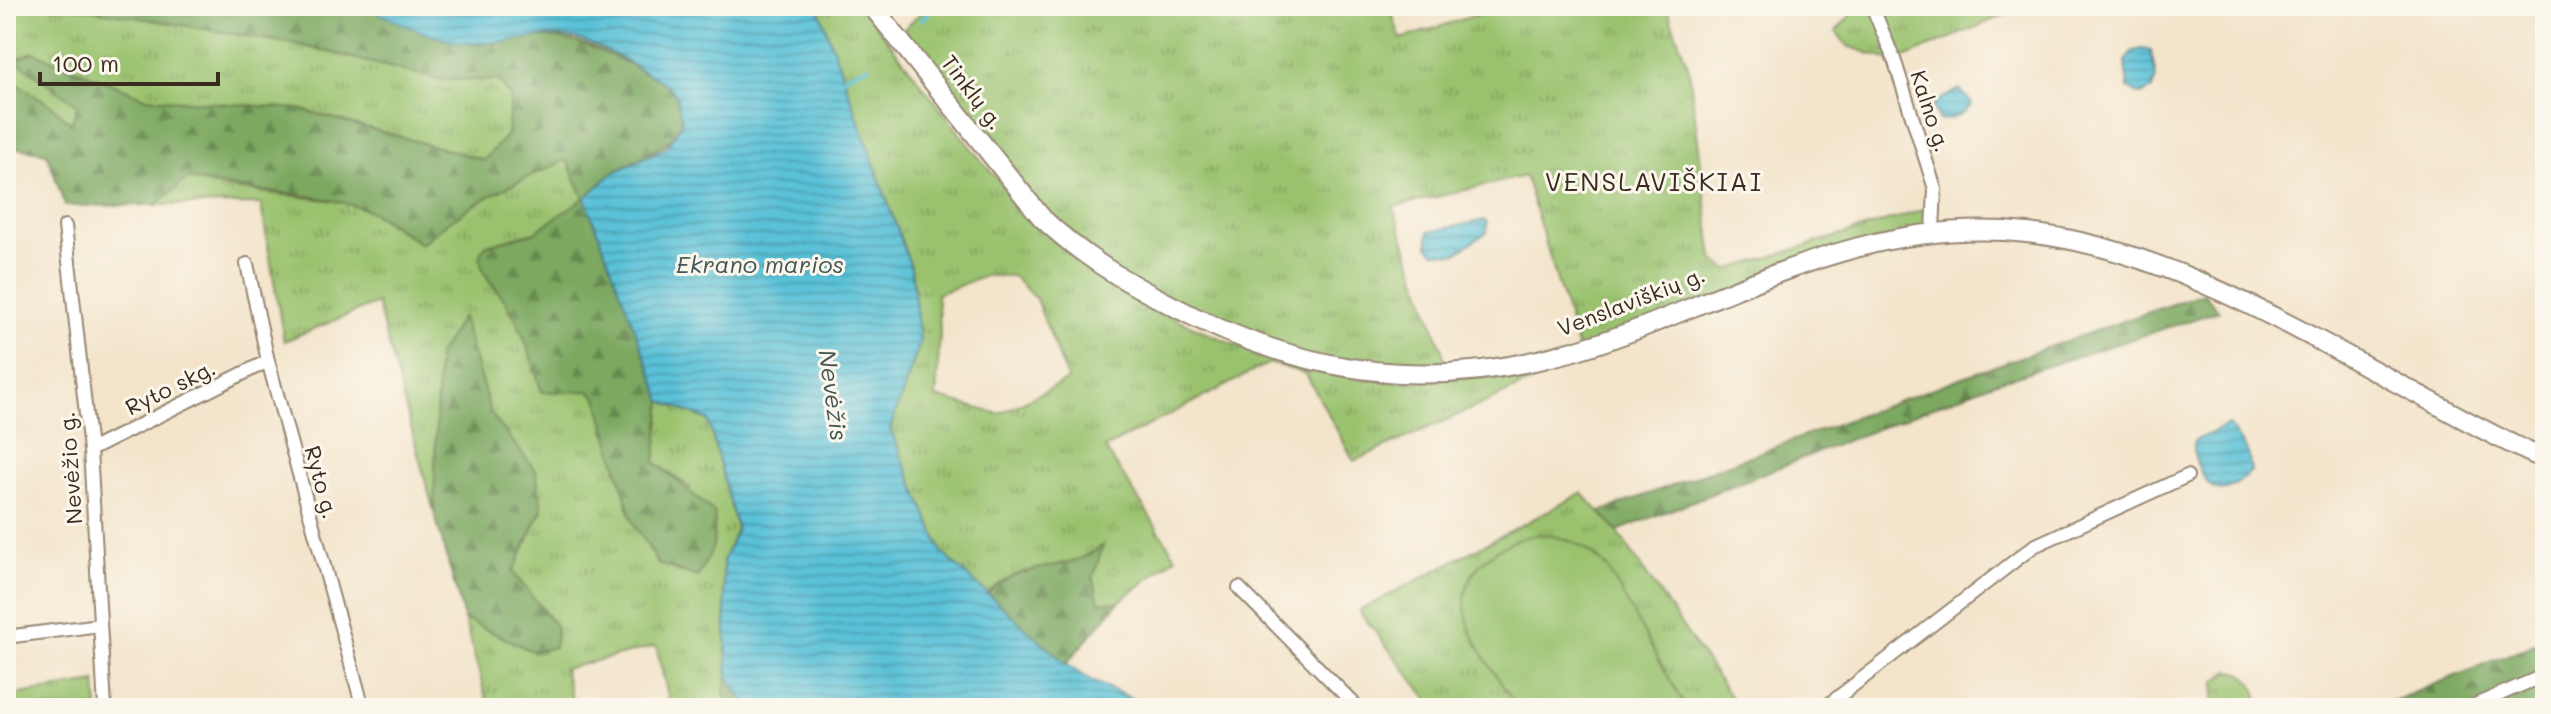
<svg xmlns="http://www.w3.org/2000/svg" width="2551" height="714" font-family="Mali,sans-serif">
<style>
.grass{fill:url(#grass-tufts);stroke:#6a7646;stroke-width:2;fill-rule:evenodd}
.forest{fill:url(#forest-firs);stroke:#5b6940;stroke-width:2}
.garden{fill:#9ac26e;stroke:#6a7646;stroke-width:2}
.water{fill:url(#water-rules);stroke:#4a767b;stroke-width:2}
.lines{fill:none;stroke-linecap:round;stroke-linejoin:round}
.stream{stroke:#5ac1d8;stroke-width:4}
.minor-casing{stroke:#978774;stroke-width:16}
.secondary-casing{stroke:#978774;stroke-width:22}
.minor{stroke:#fff;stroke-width:12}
.secondary{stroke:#fff;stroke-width:18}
.labels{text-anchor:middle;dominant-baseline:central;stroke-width:6;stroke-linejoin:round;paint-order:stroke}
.street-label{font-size:22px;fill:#3b2a1e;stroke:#fbf7ec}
.water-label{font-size:24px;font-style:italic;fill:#445756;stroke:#fbf7ec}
.quarter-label{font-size:26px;letter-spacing:2px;fill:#3b2a1e;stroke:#fbf7ec}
</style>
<defs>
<pattern id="grass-tufts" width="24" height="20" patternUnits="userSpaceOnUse" patternTransform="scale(2)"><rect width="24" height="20" fill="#9ac26e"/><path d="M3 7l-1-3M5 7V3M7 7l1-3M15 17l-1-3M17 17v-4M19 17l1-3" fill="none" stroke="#7f9e5a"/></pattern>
<pattern id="forest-firs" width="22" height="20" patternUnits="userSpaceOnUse" patternTransform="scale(2)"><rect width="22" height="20" fill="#7ba861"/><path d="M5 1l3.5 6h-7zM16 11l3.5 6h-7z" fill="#66894f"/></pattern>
<pattern id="water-rules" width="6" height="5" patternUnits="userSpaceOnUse" patternTransform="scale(2)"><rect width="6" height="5" fill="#5ac1d8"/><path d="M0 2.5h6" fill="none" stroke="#4c9daf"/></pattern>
</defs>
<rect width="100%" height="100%" fill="#fbf7ec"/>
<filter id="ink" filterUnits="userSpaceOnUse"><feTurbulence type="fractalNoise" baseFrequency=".0125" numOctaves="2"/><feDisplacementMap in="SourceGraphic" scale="16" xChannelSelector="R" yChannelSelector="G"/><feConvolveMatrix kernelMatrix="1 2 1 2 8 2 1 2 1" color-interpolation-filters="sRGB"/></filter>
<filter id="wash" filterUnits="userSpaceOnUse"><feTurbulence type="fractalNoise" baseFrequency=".006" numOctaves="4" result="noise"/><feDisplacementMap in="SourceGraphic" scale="32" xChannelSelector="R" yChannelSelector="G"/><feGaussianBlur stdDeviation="1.8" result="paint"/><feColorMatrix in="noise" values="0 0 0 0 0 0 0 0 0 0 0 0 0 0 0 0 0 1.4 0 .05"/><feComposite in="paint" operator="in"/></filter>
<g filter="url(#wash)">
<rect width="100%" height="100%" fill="#f3e4ca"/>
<g class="grass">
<polygon points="20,6 82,8 300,45 442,80 499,80 511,98 507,135 485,160 299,109 147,98 33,52 16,59 78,105 71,125 51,105 6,77 6,33 11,32 9,14"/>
<path d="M 818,6 L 856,6 L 871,19 C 924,85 973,156 1031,217 C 1114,306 1302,390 1425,381 C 1486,376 1549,358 1610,347 L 1354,461 L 1306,374 L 1269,363 L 1105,448 L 1176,557 L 1119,602 L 1099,602 L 1093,578 L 1102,547 C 1069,574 1018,559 988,594 L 943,554 L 890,429 L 920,342 L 911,268 ZM 985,276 L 1013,276 L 1036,299 L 1068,380 L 999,414 L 936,397 L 940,331 L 937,294 Z"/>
<polygon points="927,6 1389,6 1401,39 1504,6 1666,6 1689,69 1713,259 1728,270 1936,206 1933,231 1876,241 1578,349 1525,176 1393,207 1450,374 1299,358 1106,271 1004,171 903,30"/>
<polygon points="1859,6 2025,6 1895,62 1847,46 1836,31"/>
<path d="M 567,159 L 585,198 L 535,232 L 487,245 L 481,252 C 477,272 495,286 506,302 C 524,329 532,361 542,391 L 589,391 L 597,397 L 632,520 L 690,488 L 654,462 L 662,401 L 708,420 L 737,529 L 723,561 L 728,676 L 724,693 L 731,708 L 671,708 L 656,646 L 564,669 L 574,708 L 489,708 L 464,619 L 534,652 L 554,647 L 557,628 L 513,572 L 542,509 L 536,471 L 491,414 L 462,318 L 438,355 L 434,512 L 377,303 L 284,341 L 261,204 L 155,205 L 188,178 L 224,188 L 336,201 L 366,209 L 421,244 C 464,205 515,182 567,159 Z"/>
<polygon points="1582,493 1617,531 1738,708 1435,708 1359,611"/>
<path d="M 2229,671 C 2250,671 2258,688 2258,708 L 2213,708 L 2215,682 Z"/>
<polygon points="96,682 98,708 6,708 6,696"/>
</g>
<g class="forest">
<path d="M 42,6 L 362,6 L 518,38 C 577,30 616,58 666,84 C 716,137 645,151 613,173 C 603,180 594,190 585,198 L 662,401 L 655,462 L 715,513 L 713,547 L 698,577 L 658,564 L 632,520 L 597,397 L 589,391 L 542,392 C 532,361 524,329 506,302 C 495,286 477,272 481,251 L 487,245 L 535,232 L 584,198 L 567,160 C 515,182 464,205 421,244 C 402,232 382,215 362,208 C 305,190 245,194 188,178 L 155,205 L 65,206 L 47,153 L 6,146 L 6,77 L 51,105 L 71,124 L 78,105 L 15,60 L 33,52 L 147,98 L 299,109 L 484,160 L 507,135 L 511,98 L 499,80 L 442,80 L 300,45 L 82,8 Z"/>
<polygon points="2204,293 2219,311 1991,384 1617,531 1600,512 1966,376"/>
<polygon points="462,317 491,414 536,471 542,509 513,572 557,628 554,647 534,652 464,619 434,512 438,355"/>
<path d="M 1103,545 L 1093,578 L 1099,602 L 1119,602 L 1066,664 L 988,594 C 1018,559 1070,574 1103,545 Z"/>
<polygon points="2545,640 2545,708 2376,708"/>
<polygon points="728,676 748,708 731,708 724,693"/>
</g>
<path class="garden" d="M 1539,534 C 1568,537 1588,546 1608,569 L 1686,708 L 1517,708 C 1503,684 1475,648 1468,622 C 1453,573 1497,541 1539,534 Z"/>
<g class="water">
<path d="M 362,6 L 818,6 L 911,268 L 920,342 L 890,429 L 943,554 L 1066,664 L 1094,682 L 1154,708 L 748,708 L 728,676 L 723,561 L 737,529 L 708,420 L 662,401 L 585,198 L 613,173 L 667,147 L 682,122 L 676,95 L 666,84 C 640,70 611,50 583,41 C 544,28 506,47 466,43 C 427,39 397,20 362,6 Z"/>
<polygon points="2143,49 2151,51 2156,77 2152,89 2141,95 2128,88 2125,62 2133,51"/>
<path d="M 1960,89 L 1972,104 C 1965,114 1951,120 1939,120 L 1932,104 Z"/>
<polygon points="1484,220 1487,222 1487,232 1455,254 1434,252 1428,246 1428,232"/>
<path d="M 2229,425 L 2248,453 L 2251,471 C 2228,495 2211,498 2198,466 C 2195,457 2191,450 2194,441 Z"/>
</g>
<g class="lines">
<g class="stream">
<polyline points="922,19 935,6"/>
<polyline points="843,77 868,66"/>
</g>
</g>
</g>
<g filter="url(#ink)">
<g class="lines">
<g class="minor-casing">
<g id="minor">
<polyline points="1872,6 1895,62 1935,189 1933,231"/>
<polyline points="65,226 90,450 105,708"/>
<polyline points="247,264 268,361 363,708"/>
<polyline points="90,450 268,361"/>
<polyline points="1239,588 1358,708"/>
<polyline points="6,637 100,625"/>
<polyline points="1824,708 2034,546 2187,476"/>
<polyline points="2468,708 2545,675"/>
</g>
</g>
<g class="secondary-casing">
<path id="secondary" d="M 872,6 L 1042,218 C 1081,255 1122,280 1169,304 C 1324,387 1466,395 1630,332 C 1763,281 1880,217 2027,233 C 2170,248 2311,338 2436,404 C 2471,423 2508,444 2545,459"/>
</g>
<use href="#minor" class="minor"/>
<use href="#secondary" class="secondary"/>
</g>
</g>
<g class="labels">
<g class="street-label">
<text transform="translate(973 92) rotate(53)">Tinklų g.</text>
<text transform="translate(1931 111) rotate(72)">Kalno g.</text>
<text transform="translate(1631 301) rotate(-21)">Venslaviškių g.</text>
<text transform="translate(170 387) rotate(-26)">Ryto skg.</text>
<text transform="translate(70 468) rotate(-94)">Nevėžio g.</text>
<text transform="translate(322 482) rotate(75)">Ryto g.</text>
</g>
<g class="water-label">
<text x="760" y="263">Ekrano marios</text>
<text transform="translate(834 395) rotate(82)">Nevėžis</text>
</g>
<g class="quarter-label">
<text x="1654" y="181">VENSLAVIŠKIAI</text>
</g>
</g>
<rect width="2551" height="714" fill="none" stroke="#fbf7ec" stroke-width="32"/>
<path d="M40 72v12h178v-12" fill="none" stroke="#3b2a1e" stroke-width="4"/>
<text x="52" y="72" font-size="24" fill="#3b2a1e" stroke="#fbf7ec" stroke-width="6" paint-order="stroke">100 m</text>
</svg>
